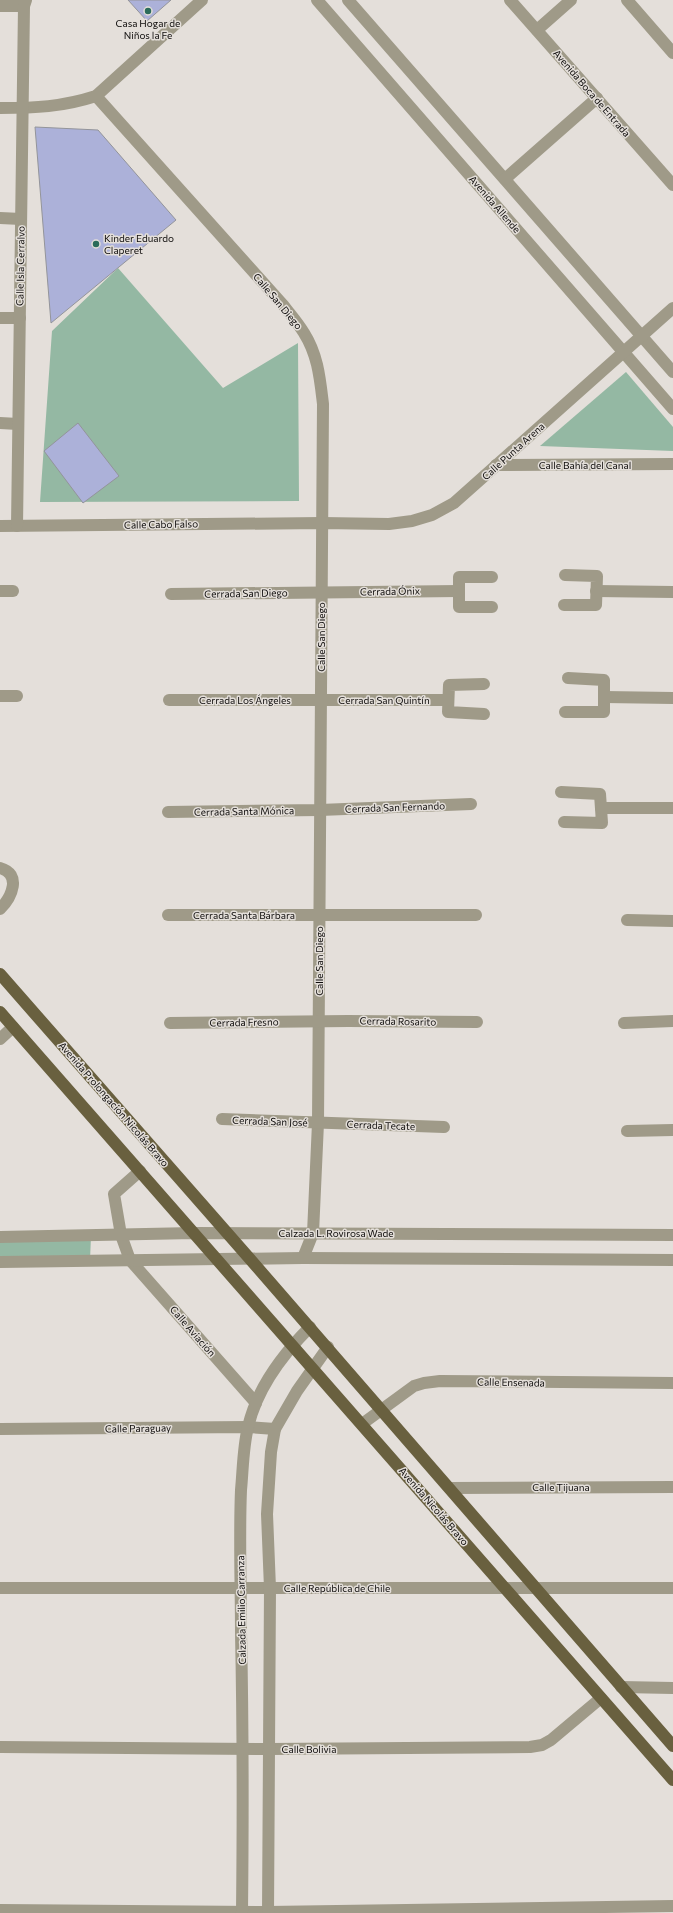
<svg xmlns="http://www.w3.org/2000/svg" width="673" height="1913" font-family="Commissioner,sans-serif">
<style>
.green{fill:#94b8a3}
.building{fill:#acb1d9;stroke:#93949a}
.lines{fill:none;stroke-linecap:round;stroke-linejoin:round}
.minor{stroke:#9f9a88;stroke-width:12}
.major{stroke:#69603f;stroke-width:12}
.poi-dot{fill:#2b6c5b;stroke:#e4dfda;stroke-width:1.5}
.labels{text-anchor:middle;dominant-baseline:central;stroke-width:3;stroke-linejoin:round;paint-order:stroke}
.poi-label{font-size:10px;fill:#0e0c0b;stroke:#e4dfda}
.street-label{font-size:10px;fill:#0e0c0b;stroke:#e4dfda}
</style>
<rect width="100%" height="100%" fill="#e4dfda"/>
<g class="green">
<polygon points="118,268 223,388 298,343 299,501 40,502 52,331"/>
<polygon points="626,372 673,427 673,451 540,446"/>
<polygon points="91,1236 90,1260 0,1261 0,1238"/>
</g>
<g class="building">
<polygon points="128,0 171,0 147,21"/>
<polygon points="35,127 98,130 176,220 51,323"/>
<polygon points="78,423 119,476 83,503 44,451"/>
</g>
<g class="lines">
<g class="minor">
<polyline points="317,0 673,409"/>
<polyline points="348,0 673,372"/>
<polyline points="510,0 673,185"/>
<polyline points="627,0 673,53"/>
<polyline points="0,6 24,6"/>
<polyline points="537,30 571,0"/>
<path d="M 96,96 L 284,306 C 290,314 298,323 304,333 C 318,355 320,379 323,404 L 318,1123 L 313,1233 L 303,1258"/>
<path d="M 0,108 C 35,108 62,107 96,96 L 202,0"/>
<polyline points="505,179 597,98"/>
<polyline points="0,218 21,219"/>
<polyline points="0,318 20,318"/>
<polyline points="0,423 18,424"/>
<polyline points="496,465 673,464"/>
<polyline points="0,526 322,523 389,524 412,521 432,515 454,503 673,308"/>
<polyline points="17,526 24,6 26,0"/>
<polyline points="492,577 459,577 459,607 492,607"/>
<polyline points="0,591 13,591"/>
<polyline points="596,591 673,592"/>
<polyline points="171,594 459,591"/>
<polyline points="564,605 596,605 597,576 565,575"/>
<polyline points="484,684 449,685 448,712 484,714"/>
<polyline points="0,696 17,696"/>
<polyline points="604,697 673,698"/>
<polyline points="169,700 448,700"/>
<polyline points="565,712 604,712 604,680 568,678"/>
<polyline points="561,792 600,794 602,823 564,822"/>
<polyline points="601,808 673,808"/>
<polyline points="168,812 320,810 471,804"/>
<path d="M 0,868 C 22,874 12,897 0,909"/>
<polyline points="168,915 476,915"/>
<polyline points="627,920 673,921"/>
<polyline points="170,1023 348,1021 477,1022"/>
<polyline points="624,1023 673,1021"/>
<polyline points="0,1039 13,1027"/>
<polyline points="222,1119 444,1127"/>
<polyline points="627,1131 673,1130"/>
<polyline points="140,1171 114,1194 121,1235 130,1260 256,1403"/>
<polyline points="0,1237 194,1233 673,1235"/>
<polyline points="0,1262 303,1258 673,1260"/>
<polyline points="362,1424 414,1386 424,1383 440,1381 673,1383"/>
<polyline points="0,1429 248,1427 275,1429"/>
<polyline points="450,1488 673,1487"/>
<polyline points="0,1588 673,1588"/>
<polyline points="621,1687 673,1688"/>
<polyline points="0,1747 269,1749 530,1747 542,1745 551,1740 601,1698"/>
<polyline points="0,1910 268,1912 673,1906"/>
<path d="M 242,1913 C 243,1820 243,1726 241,1633 C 241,1585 239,1538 241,1490 C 243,1469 243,1447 248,1427 C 257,1388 282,1355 310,1327"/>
<polyline points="268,1913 270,1588 267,1514 271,1452 275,1429 297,1391 328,1347"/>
</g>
<g class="major">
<polyline points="0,974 250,1259 673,1746"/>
<polyline points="0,1012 673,1780"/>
</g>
</g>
<g class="poi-dot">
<circle cx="148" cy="11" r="4"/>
<circle cx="96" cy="244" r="4"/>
</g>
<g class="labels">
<g class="poi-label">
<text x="148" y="23">Casa Hogar de<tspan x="148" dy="12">Niños la Fe</tspan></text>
<text x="104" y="238" text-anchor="start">Kinder Eduardo<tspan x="104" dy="12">Claperet</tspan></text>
</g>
<g class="street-label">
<text transform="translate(592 93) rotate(49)">Avenida Boca de Entrada</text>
<text transform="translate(495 204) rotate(49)">Avenida Allende</text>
<text transform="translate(20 266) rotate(-89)">Calle Isla Cerralvo</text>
<text transform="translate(278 301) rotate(50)">Calle San Diego</text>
<text transform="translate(513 451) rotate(-42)">Calle Punta Arena</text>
<text x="585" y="465">Calle Bahía del Canal</text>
<text transform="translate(161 524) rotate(-1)">Calle Cabo Falso</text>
<text transform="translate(390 591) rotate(-1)">Cerrada Ónix</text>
<text transform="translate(246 593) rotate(-1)">Cerrada San Diego</text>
<text transform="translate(321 637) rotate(-90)">Calle San Diego</text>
<text x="245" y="700">Cerrada Los Ángeles</text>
<text x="384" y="700">Cerrada San Quintín</text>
<text transform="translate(395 807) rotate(-2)">Cerrada San Fernando</text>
<text transform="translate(244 811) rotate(-1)">Cerrada Santa Mónica</text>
<text x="244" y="915">Cerrada Santa Bárbara</text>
<text transform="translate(319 961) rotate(-90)">Calle San Diego</text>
<text transform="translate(398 1021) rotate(1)">Cerrada Rosarito</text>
<text transform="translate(244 1022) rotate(-1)">Cerrada Fresno</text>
<text transform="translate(114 1104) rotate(49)">Avenida Prolongación Nicolás Bravo</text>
<text transform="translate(270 1121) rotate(2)">Cerrada San José</text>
<text transform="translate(381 1125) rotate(2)">Cerrada Tecate</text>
<text x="336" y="1233">Calzada L. Rovirosa Wade</text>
<text transform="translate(193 1331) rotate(49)">Calle Aviación</text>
<text transform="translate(511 1382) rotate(1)">Calle Ensenada</text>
<text transform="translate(138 1428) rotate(-1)">Calle Paraguay</text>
<text x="561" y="1487">Calle Tijuana</text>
<text transform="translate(434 1506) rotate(49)">Avenida Nicolás Bravo</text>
<text x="337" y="1588">Calle República de Chile</text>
<text transform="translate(241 1610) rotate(-91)">Calzada Emilio Carranza</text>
<text x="309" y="1749">Calle Bolivia</text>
</g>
</g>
</svg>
